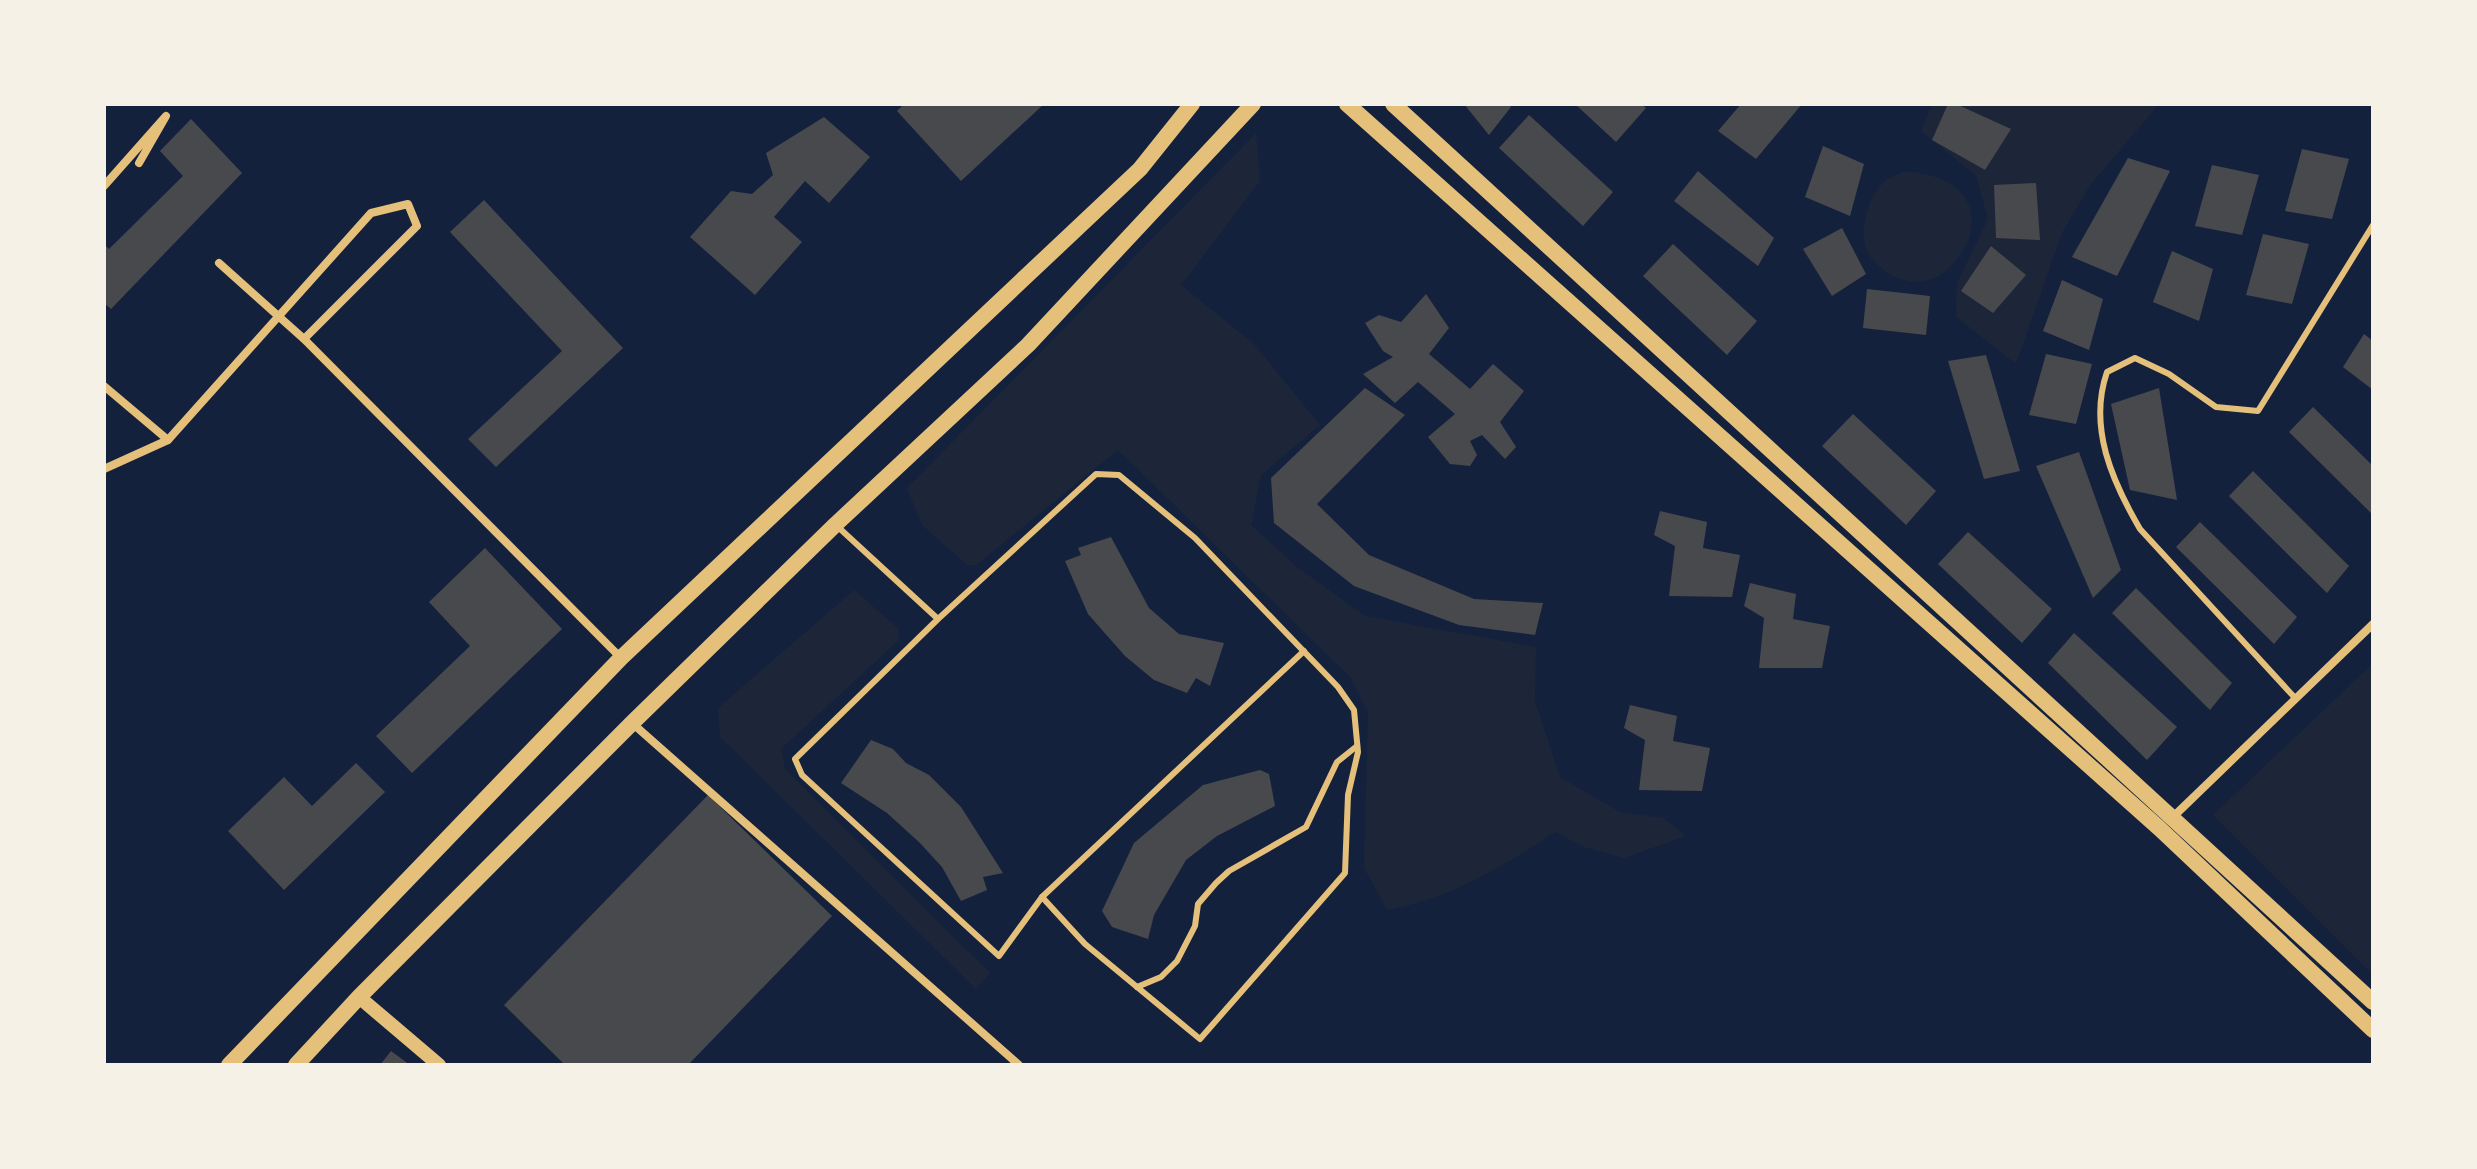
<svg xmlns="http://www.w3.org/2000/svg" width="2477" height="1169" font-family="'Fira Sans',sans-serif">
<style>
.green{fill:#1d2539}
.building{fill:#48494c}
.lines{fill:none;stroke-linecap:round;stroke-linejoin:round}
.service{stroke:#e5c07b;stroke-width:6}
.minor{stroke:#e5c07b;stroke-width:8}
.tertiary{stroke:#e5c07b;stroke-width:14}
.secondary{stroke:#e5c07b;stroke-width:16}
</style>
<rect width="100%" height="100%" fill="#14213d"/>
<g class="green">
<polygon points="1932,104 2159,104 2091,184 2062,233 2016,364 1956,317 1957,283 1988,219 1976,176 1921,131"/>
<path d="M 1256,133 L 1260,181 L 1181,285 L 1254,344 L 1320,425 L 1261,475 L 1251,525 L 1297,567 L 1365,616 L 1536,647 L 1535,701 L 1560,777 L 1620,812 L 1663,818 L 1686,836 L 1624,858 L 1584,847 L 1555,832 C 1502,867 1450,899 1387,910 L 1364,868 L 1368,712 L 1351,678 L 1118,450 L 976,565 L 967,565 L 922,525 L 907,488 Z"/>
<path d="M 1902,172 C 1942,171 1985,193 1968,241 C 1966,248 1959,255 1955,261 C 1933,291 1896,287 1872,259 C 1856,241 1866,201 1881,185 C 1886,179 1895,176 1902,172 Z"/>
<polygon points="854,590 898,628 899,640 781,749 785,769 990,973 976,989 720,737 718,708"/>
<polygon points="2373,663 2373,975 2213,815"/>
</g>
<g class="building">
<polygon points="904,104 1044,104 961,181 897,111"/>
<polygon points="1464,104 1508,104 1511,107 1489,135"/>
<polygon points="1575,104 1641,104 1646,108 1616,142"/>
<polygon points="1741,104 1802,104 1756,159 1718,131"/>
<polygon points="1948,104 1956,104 2011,129 1985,170 1932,140"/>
<polygon points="1529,115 1613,192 1583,226 1499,148"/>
<polygon points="824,117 870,157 829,203 805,181 774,217 802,242 755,295 690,237 731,191 752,194 773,175 766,153"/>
<polygon points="191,119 242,173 111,309 104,303 104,244 109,249 183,176 160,151"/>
<polygon points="1823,146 1864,164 1850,216 1805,197"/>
<polygon points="2302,149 2349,159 2332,219 2285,211"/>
<polygon points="2128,158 2170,171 2117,276 2072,257"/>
<polygon points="2212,165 2259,175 2242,235 2195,226"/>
<polygon points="1698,171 1774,238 1758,266 1674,201"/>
<polygon points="2036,183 2040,240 1996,238 1994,185"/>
<polygon points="484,200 623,348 496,467 468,439 562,351 450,232"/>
<polygon points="1842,228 1866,274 1832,296 1803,249"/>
<polygon points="2263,234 2309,244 2292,304 2246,295"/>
<polygon points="1673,244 1757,321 1727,355 1643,276"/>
<polygon points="1991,246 2026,275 1993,313 1961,291"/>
<polygon points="2172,251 2213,269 2199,321 2153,302"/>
<polygon points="2062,280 2103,299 2089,350 2043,331"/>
<polygon points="1867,289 1930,296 1926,335 1863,328"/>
<polygon points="1426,294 1449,328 1429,354 1470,389 1493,364 1524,391 1500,422 1516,447 1505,459 1482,435 1470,441 1477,455 1470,466 1450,464 1428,437 1455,414 1418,382 1395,403 1363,374 1393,357 1383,351 1365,323 1379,315 1401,322"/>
<polygon points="2364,334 2373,341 2373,390 2343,367"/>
<polygon points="2046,354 2092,364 2076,424 2029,415"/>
<polygon points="1986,355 2020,471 1984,479 1948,361"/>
<polygon points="1365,388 1405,415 1317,504 1369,555 1474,599 1543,603 1535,635 1459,625 1354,586 1274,523 1271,478"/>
<polygon points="2159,388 2177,500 2130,490 2111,404"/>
<polygon points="2313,407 2373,466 2373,515 2289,432"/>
<polygon points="1853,414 1936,491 1906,525 1822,446"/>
<polygon points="2079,452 2121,570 2093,598 2036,466"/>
<polygon points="2253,471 2349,566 2327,593 2229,496"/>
<polygon points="1660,511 1707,522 1703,548 1740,555 1732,597 1669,596 1675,546 1654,535"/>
<polygon points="2200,522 2297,617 2274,644 2176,547"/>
<polygon points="1968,532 2052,609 2022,643 1938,564"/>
<polygon points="1111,537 1149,608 1179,634 1224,643 1210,686 1196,678 1187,693 1154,680 1125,656 1088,614 1065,561 1081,555 1078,548"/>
<polygon points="485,548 562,629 412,773 376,736 470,646 429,602"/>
<polygon points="1750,583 1796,594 1793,619 1830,626 1822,668 1759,668 1764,618 1744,606"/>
<polygon points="2136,588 2232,683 2210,710 2112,613"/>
<polygon points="2074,633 2177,727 2147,760 2048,663"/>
<polygon points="1630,705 1677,716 1673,741 1710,748 1702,791 1639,790 1645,740 1624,728"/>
<polygon points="871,740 893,749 906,763 929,775 961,807 1003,873 983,877 987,890 961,901 942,867 920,843 887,813 841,783"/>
<polygon points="356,763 385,792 284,890 228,831 284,777 312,806"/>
<polygon points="1260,770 1269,774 1275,806 1217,836 1186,860 1154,915 1148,939 1112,927 1102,911 1134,843 1203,785"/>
<polygon points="708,795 832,916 688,1065 565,1065 504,1005"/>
<polygon points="391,1051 410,1065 380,1065"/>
</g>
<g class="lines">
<g class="service">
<polyline points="838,527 938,619 1096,474 1119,475 1195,538 1338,687 1354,710 1358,752 1348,795 1345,873 1200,1039 1085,944 1042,897 999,956 802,775 795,759 938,619"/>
<path d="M 2296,699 L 2140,529 C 2112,481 2088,427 2107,372 L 2135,358 L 2169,374 L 2216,407 L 2258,411 L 2373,225"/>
<polyline points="1042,897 1304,651"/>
<polyline points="1137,987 1161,977 1177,961 1195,926 1198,904 1216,883 1229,871 1306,827 1337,762 1357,746"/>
</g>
<g class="minor">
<polyline points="104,186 166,116 139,163"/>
<polyline points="219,263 304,339 621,658"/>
<polyline points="104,386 168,440"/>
<polyline points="104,469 168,440 371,213 408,204 417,226 304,339"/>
<polyline points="632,723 1019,1065"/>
<polyline points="2174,816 2373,624"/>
</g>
<polyline class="tertiary" points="359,997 439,1065"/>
<g class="secondary">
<polyline points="1347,104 2159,828 2373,1030"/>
<polyline points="1393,104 2373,1002"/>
<polyline points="229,1065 621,658 1140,169 1192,104"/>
<polyline points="296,1065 359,997 632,723 836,524 1028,345 1253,104"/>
</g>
</g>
<rect width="2477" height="1169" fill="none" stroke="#f6f1e7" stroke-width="212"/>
</svg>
